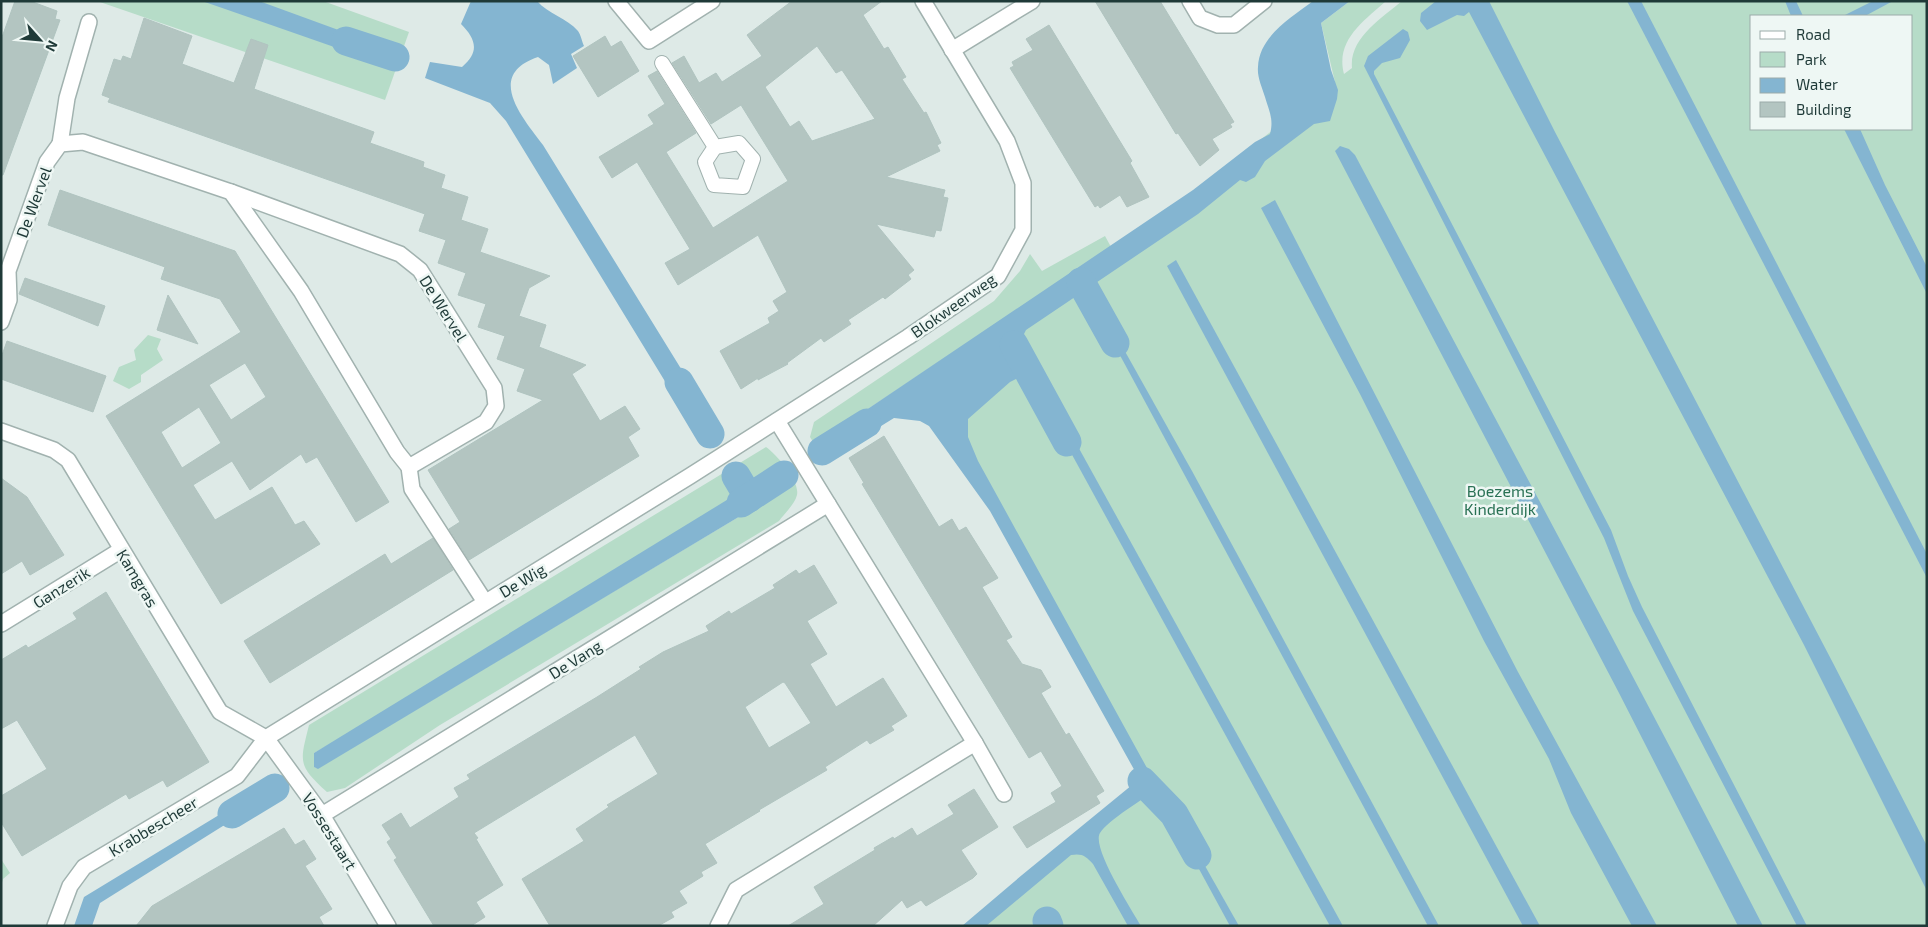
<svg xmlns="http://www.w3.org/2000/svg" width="1928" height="927" font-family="'Exo 2',sans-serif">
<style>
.green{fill:#b6dcc8;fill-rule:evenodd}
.water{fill:#84b5d1}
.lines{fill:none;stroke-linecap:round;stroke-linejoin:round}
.canal{stroke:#84b5d1;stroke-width:29}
.building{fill:#b3c5c1;stroke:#b0c4c0;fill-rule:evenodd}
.service-casing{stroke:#a1b2af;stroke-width:16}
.minor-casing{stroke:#a1b2af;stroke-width:18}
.tertiary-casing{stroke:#a1b2af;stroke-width:18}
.service{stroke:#fff;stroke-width:14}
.minor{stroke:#fff;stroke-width:15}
.tertiary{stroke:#fff;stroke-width:15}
.labels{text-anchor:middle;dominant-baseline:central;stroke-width:5;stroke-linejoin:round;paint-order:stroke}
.street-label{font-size:16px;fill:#1f3a38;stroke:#eef7f4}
.park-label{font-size:16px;fill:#297154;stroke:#eef7f4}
</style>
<rect width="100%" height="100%" fill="#deeae7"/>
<g class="green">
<polygon points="97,1 323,1 409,32 385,100"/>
<path d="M 1350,1 L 1386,1 C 1364,21 1335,40 1344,74 L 1352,68 C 1349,38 1382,18 1402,1 L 1927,1 L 1927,926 L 982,926 L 1147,785 L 924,385 L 1114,253 L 1335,82 L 1321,23 ZM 1752,16 L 1912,16 L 1912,129 L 1752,129 Z"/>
<polygon points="1105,236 1111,247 835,431 833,439 835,445 821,455 810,437 814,422 994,301 1020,271 1030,254 1042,271"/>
<polygon points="148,335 161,339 157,349 163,360 141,375 141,382 129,389 113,381 119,367 136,360 134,350"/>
<path d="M 766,447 C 777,455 800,481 797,495 C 795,504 784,514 779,521 L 440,725 L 345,788 L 327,792 C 297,765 300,762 309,725 ZM 772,497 L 318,768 L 314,767 L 314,753 Z"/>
<polygon points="1,859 10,873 3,879 1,886"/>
</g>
<g class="water">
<polygon points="202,1 259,1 385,47 380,63"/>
<path d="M 471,1 L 537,1 C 548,14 567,18 578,31 C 581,35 582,42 584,46 L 571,54 L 577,68 L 553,84 L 549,65 L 538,57 C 485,75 522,117 543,145 L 704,406 L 704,410 C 701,415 694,420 688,419 L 506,121 L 490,103 L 425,78 L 430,62 L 462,67 C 480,52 476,39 461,24 Z"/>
<path d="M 1313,1 L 1350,1 L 1321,23 L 1331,70 L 1338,90 L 1337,99 L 1330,121 L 1314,124 L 1265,161 L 1255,177 L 1246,182 L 1240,180 L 1198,214 L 1026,330 L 1024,334 C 1029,346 1040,364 1037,378 L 1020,377 L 1010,382 L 968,419 L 968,437 L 978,461 L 1158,788 C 1144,799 1108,820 1100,833 C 1091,847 1132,910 1141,926 L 1128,926 L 1093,864 C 1086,856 1082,853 1071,855 L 986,926 L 962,926 L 1022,875 L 1132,785 L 1136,773 L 990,511 L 929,426 L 920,421 L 894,418 L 844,449 L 839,448 C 833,443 833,439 835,431 L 1193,190 L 1255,142 L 1270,134 C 1274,119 1269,111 1265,97 C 1262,87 1257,77 1258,67 C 1259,36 1291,18 1313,1 Z"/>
<polygon points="1436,1 1489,1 1555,132 1833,663 1927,846 1927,891 1804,645 1469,12 1464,16 1457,15 1427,30 1420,21 1421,13"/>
<polygon points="1627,1 1641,1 1927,554 1927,578"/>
<polygon points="1785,1 1796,1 1803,16 1791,16"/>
<polygon points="1873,1 1893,1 1865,16 1843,16"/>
<polygon points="1403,29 1408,32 1410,40 1400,58 1382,63 1374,71 1374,74 1611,530 1628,576 1642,607 1807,926 1797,926 1633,611 1604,538 1364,66 1368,56"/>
<polygon points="1844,129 1860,129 1885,185 1927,267 1927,294"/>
<path d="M 1340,146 L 1349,149 L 1355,155 C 1491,412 1630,667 1763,926 L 1738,926 L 1619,693 L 1335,151 Z"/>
<polygon points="1275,200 1518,672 1657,926 1632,926 1571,813 1549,759 1484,641 1360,394 1261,208"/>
<polygon points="1176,260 1540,926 1523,926 1167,266"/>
<polygon points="1099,305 1192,471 1439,926 1428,926 1095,309"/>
<polygon points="1055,405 1343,926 1330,926 1047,409"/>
<polygon points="766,476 772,478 776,489 772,497 318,769 314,767 314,753"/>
<polygon points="260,790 265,794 266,799 100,903 92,926 74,926 84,897"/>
<polygon points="1179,820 1239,926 1230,926 1174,823"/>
</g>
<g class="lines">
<g class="canal">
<polyline points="346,41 395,57"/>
<polyline points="1081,282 1115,343"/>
<polyline points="1014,345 1067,442"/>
<polyline points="679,382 710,434"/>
<polyline points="822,451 867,423"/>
<polyline points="736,476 749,498"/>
<polyline points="741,503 784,475"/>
<polyline points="1142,781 1174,814 1197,855"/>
<polyline points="232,814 275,788"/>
<polyline points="1047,921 1049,926"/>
</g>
</g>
<g class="building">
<polygon points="15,1 30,1 57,11 55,19 60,20 3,175 1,175 1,40"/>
<path d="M 792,1 L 882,1 L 863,15 L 884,49 L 888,47 L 906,77 L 902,79 L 924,113 L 926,112 L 941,143 L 937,145 L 940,151 L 886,177 L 945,190 L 943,197 L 948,198 L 941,231 L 936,230 L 934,237 L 876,224 L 914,270 L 908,275 L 911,279 L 885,299 L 883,297 L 848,320 L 851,324 L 824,342 L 821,338 L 787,363 L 788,364 L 758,380 L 758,378 L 741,389 L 720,351 L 770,323 L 768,318 L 779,311 L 773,301 L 787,292 L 758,235 L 678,285 L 665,263 L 690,249 L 637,162 L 612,178 L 599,157 L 654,124 L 648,115 L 665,104 L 648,76 L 657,71 L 696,133 L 666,152 L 713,228 L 788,181 L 741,105 L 711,124 L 672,63 L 684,56 L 699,83 L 716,73 L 722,82 L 762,56 L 747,35 ZM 817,46 L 836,73 L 842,70 L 875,119 L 812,141 L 799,121 L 790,127 L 765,87 Z"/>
<polygon points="1095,1 1160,1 1234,122 1230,124 1232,127 1212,139 1219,150 1200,166 1178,133 1176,134"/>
<polygon points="144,18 192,36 182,64 234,83 251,39 268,45 254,89 374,132 370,143 424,162 423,167 445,175 441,188 468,197 461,220 488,229 480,252 550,276 529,288 519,316 546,325 539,347 586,365 572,374 600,421 625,406 640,429 628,437 639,456 469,560 449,529 460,522 428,470 543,400 517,391 525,369 497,359 505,336 478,327 486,304 458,295 466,273 438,263 446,240 419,231 425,214 108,102 110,98 102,95 114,59 121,61 123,56 131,59"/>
<polygon points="1049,25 1132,161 1130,163 1149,197 1127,207 1120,195 1100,208 1098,205 1095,207 1010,68 1014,66 1012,62 1033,50 1026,39"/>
<polygon points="605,36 611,47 621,41 639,71 598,97 573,56"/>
<path d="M 60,190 L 235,251 L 389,502 L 356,522 L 317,457 L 306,463 L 301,454 L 250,490 L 232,461 L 193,485 L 215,520 L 272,487 L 295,525 L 304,521 L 320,544 L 221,604 L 106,416 L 241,332 L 220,299 L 161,279 L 165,267 L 48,225 ZM 245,363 L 266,397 L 231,420 L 209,385 ZM 199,407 L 221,443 L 182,468 L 161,432 Z"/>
<polygon points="25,278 105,306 98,326 19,294"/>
<polygon points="168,295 198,344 157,330"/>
<polygon points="7,341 106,376 93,412 1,379 1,358"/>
<polygon points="884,436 939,527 952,519 959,531 966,527 998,578 982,587 1012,637 1006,640 1022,664 1041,670 1051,687 1041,693 1066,735 1069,733 1104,791 1096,796 1100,803 1027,848 1013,827 1056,802 1051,793 1062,786 1041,751 1029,758 862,484 864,483 849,458"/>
<polygon points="1,478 27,497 64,555 30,575 22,561 1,574"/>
<polygon points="433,538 453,570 270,683 244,641 385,554 391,564"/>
<path d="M 814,565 L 837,603 L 807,621 L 827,654 L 810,664 L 836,707 L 883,678 L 907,716 L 891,726 L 894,730 L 870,744 L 867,740 L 825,767 L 827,770 L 759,810 L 760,811 L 705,844 L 717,863 L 701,872 L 703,876 L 679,891 L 687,903 L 671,912 L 674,917 L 658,926 L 550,926 L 522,879 L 584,841 L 576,829 L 609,807 L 607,805 L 658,774 L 635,735 L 474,833 L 478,838 L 476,839 L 503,885 L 476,902 L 485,917 L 471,926 L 434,926 L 394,860 L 397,858 L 387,842 L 391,839 L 382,825 L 401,813 L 410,828 L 459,797 L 454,788 L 470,779 L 467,775 L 597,697 L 641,669 L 639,667 L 663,652 L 709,631 L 706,626 L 729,611 L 731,614 L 775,588 L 773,585 L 796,570 L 799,574 ZM 783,682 L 785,683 L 811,723 L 769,748 L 745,707 Z"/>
<polygon points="106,592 209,762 167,787 163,780 129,799 126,794 22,856 1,822 1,796 47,769 17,720 1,729 1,660 26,645 28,648 77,619 73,613"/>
<polygon points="974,789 998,827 961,850 977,874 973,878 926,906 921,900 907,908 902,900 873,926 788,926 824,904 814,887 875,850 874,848 893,837 894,839 912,828 917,836 954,814 948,805"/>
<polygon points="284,828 295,845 304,840 316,859 305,866 332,909 319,917 324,926 136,926 152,906"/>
</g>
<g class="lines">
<g class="service-casing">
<polyline id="service" points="662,63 715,147 705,162 714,185 743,187 753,159 739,143 715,147"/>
</g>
<g class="minor-casing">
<g id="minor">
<polyline points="616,1 649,41 712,1"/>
<polyline points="1190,1 1200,18 1218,25 1234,25 1264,1"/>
<polyline points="952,50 1032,1"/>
<polyline points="60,144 67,98 89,22"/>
<polyline points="231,192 400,254 420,270 494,388 496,406 486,422 409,467"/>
<polyline points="1,322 9,300 8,271 47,162 60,144 83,142 231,192 301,291 397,452 409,467 412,489 485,602"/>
<polyline points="777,421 975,743 1004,794"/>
<polyline points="1,624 121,550"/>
<polyline points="322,815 828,504"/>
<polyline points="55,926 70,886 84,867 237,776 266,738 322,815 388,926"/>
<polyline points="718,926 736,890 975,743"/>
</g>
</g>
<g class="tertiary-casing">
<polyline id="tertiary" points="1,431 54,450 68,460 220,712 266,738 690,476 908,337 998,276 1023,230 1023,183 1007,141 923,1"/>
</g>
<use href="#service" class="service"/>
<use href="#minor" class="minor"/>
<use href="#tertiary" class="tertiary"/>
</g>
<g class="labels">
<g class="street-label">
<text transform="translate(33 202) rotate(-70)">De Wervel</text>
<text transform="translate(953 305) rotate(-35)">Blokweerweg</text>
<text transform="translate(444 308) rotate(58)">De Wervel</text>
<text transform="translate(138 578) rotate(59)">Kamgras</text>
<text transform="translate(522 580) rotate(-31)">De Wig</text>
<text transform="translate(61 587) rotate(-32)">Ganzerik</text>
<text transform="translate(575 659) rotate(-32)">De Vang</text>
<text transform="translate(153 826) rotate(-31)">Krabbescheer</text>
<text transform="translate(330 831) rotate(58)">Vossestaart</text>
</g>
<g class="park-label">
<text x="1500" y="490">Boezems<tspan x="1500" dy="18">Kinderdijk</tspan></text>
</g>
</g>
<rect width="1928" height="927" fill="none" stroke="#1f3a38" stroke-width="5"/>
<rect x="1750" y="15" width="162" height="115" fill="#eef7f4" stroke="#9baba9"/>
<rect x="1760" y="31" width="25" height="8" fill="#ffffff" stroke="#9baba9"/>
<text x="1796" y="40" font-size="15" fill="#1f3a38">Road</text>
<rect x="1760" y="52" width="25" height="15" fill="#b6dcc8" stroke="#9baba9"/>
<text x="1796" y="65" font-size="15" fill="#1f3a38">Park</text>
<rect x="1760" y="78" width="25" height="15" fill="#84b5d1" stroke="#9baba9"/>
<text x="1796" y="90" font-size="15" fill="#1f3a38">Water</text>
<rect x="1760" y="102" width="25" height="15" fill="#b3c5c1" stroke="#9baba9"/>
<text x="1796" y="115" font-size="15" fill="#1f3a38">Building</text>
<g transform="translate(40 40) rotate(117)" stroke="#eef7f4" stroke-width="4" paint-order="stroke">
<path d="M0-4L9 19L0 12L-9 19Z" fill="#1f3a38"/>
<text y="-8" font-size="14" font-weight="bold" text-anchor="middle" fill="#1f3a38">N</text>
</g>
</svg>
